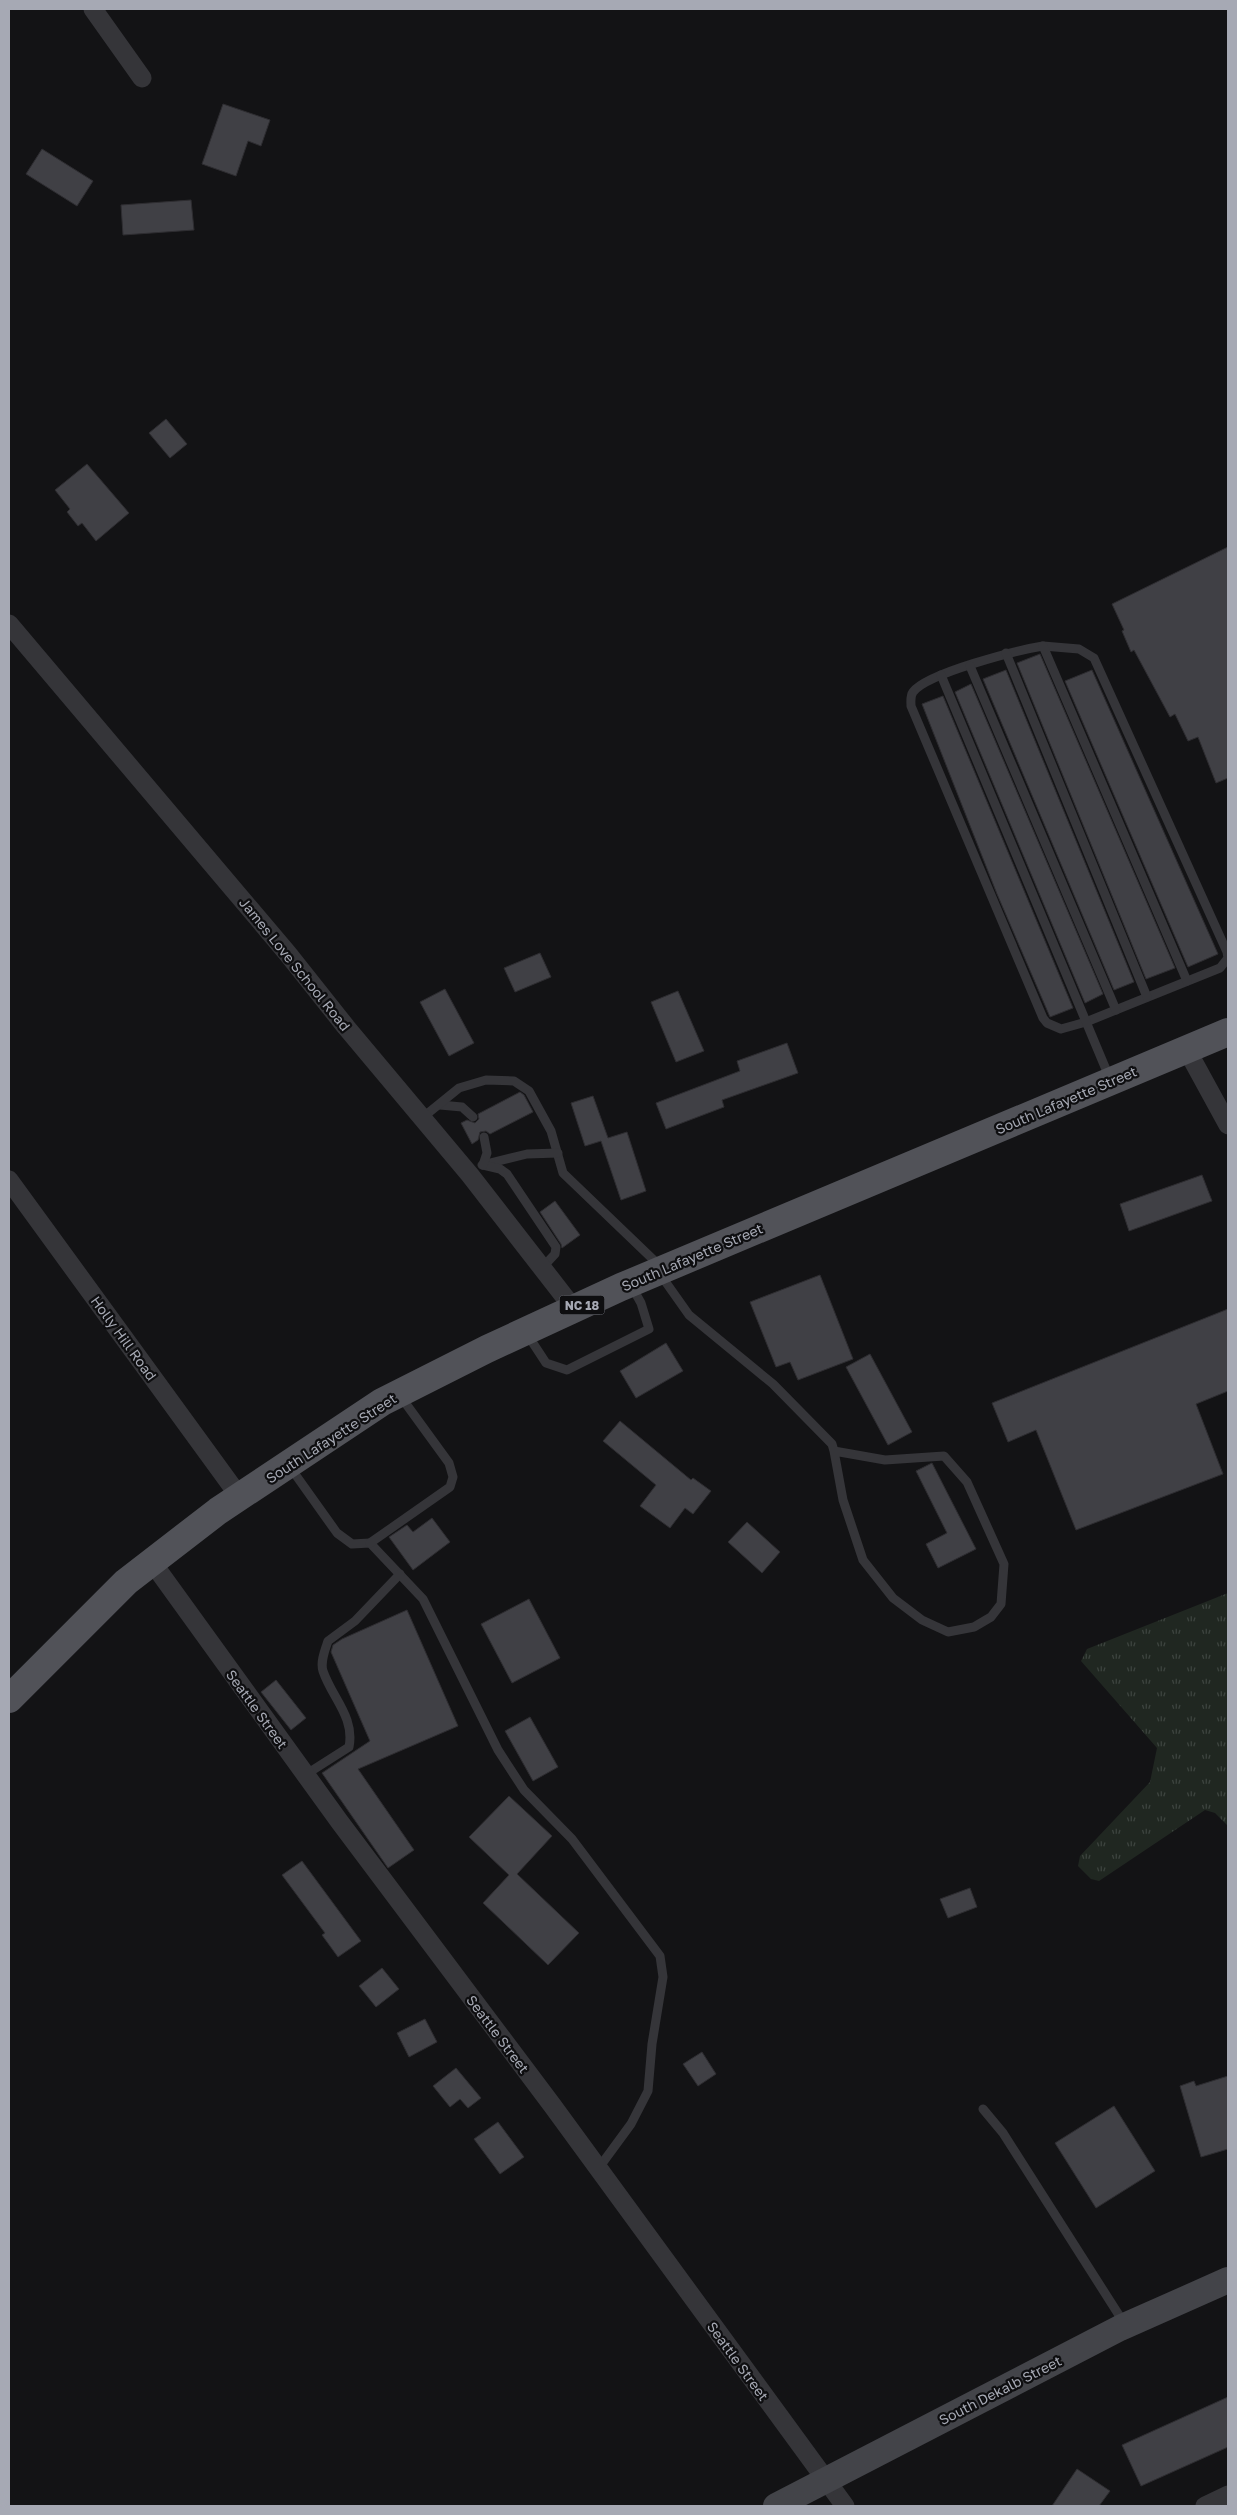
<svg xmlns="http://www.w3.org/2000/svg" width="1237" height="2515" font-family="'Golos Text',sans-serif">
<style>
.grass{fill:url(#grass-tufts)}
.building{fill:#404045;stroke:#2e2d31}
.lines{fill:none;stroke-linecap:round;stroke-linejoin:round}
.lane{stroke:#353539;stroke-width:9}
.street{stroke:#353539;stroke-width:19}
.secondary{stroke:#434449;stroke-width:26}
.primary{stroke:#515258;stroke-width:28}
.labels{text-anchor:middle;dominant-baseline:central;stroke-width:4.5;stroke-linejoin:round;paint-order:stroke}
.shield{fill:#0e0e10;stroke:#787a83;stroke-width:1}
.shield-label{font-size:12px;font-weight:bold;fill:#a6a9b4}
.street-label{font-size:14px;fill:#a6a9b4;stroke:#0e0e10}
</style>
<defs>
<pattern id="grass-tufts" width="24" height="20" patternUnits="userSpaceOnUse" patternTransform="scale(1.25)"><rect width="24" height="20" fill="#202721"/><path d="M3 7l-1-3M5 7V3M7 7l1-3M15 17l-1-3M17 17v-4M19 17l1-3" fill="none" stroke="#3d443f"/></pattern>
</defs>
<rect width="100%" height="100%" fill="#131315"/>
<polygon class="grass" points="1228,1593 1228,1826 1215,1813 1205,1810 1099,1881 1091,1879 1078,1866 1080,1856 1150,1782 1157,1748 1081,1661 1087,1649"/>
<g class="building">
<polygon points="223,104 270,120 261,146 248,141 236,176 202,164"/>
<polygon points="42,149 93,181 77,206 26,174"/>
<polygon points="191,200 194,230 123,235 121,205"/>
<polygon points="166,419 187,444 170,458 149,433"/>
<polygon points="87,464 129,513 96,541 82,523 78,526 67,512 70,509 55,490"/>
<polygon points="1228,547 1228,778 1216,783 1198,737 1188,741 1175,714 1170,717 1134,650 1131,652 1122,631 1124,630 1112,604"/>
<polygon points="1040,654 1175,968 1146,979 1017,663"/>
<polygon points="1006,670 1134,982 1114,990 983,679"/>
<polygon points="1092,670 1218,954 1188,967 1065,681"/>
<polygon points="971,684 1103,994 1085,1003 955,692"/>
<polygon points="943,696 1073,1008 1050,1017 997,894 922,704"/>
<polygon points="540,953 551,977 515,992 504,968"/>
<polygon points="445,989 474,1043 449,1056 420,1002"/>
<polygon points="678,991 704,1051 676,1062 651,1002"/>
<polygon points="787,1043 798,1073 722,1100 724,1107 666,1129 656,1103 740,1071 737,1061"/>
<polygon points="520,1092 524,1095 533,1112 490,1134 486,1131 480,1132 478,1140 472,1144 461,1123 467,1120 475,1123 479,1119 478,1114"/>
<polygon points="593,1096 608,1138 627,1132 646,1191 621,1200 601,1141 585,1146 571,1103"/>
<polygon points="1202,1175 1212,1201 1129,1231 1120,1204"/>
<polygon points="555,1201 580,1235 562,1248 561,1244 540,1212"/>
<polygon points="820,1275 853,1359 798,1380 790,1362 776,1367 750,1302"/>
<polygon points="1228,1309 1228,1391 1196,1404 1223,1474 1076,1530 1036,1430 1008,1442 992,1403"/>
<polygon points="666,1343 683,1371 636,1398 620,1371"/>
<polygon points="870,1354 912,1432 888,1445 846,1367"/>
<polygon points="620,1421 691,1480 693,1478 711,1491 693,1514 685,1508 670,1528 640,1506 656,1485 603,1441"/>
<polygon points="932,1463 976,1549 938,1568 926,1544 947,1533 916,1471"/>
<polygon points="432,1518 450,1542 413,1570 389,1537 407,1525 413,1532"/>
<polygon points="747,1522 780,1552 762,1573 728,1542"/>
<polygon points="529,1599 560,1658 512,1683 481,1624"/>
<polygon points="407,1610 458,1726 358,1769 414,1850 388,1868 322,1773 370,1741 331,1652 333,1645 342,1639"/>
<polygon points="276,1680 306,1718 291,1730 261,1692"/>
<polygon points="530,1717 558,1767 533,1781 505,1731"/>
<polygon points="509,1796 552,1836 517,1874 579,1933 548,1965 483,1903 509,1875 469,1837"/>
<polygon points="302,1861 361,1941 338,1957 322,1935 325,1933 282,1875"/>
<polygon points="970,1888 977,1907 948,1918 940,1899"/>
<polygon points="382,1968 399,1989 376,2007 359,1986"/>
<polygon points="425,2019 437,2042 409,2057 397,2033"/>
<polygon points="702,2052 716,2074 698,2086 683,2064"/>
<polygon points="456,2068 481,2098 468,2108 460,2099 450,2107 433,2086"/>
<polygon points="1228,2076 1228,2149 1201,2157 1180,2086 1194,2081 1196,2086"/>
<polygon points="1114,2106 1155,2171 1096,2208 1055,2143"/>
<polygon points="498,2122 524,2157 500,2174 474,2139"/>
<polygon points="1228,2397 1228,2447 1141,2486 1122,2445"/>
<polygon points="1077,2469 1110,2491 1099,2506 1052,2506"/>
</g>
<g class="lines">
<g class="lane">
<path d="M 1043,646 L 1079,649 L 1094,658 L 1227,952 L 1228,958 L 1220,968 L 1086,1022 L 1061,1029 L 1047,1023 L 1043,1018 L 911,706 C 911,701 910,696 913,692 C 927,673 1018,650 1043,646 Z"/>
<polyline points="1043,646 1187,981"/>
<polyline points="1006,653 1147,997"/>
<polyline points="970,666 1116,1010"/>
<polyline points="941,675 1110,1079"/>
<polyline points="440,1105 462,1107 473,1117"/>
<polyline points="422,1118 459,1088 486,1080 514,1081 529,1091 551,1131 563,1173 661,1267"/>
<polyline points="482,1165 527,1154 558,1153"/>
<polyline points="483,1165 500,1169 507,1174 556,1247 555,1254 543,1267"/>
<polyline points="483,1165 487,1153 484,1137"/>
<polyline points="660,1274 689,1315 773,1384 832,1444 834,1451 843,1500 863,1560 893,1598 922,1620 948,1632 974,1627 991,1617 1001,1604 1004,1564 967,1482 944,1456 885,1460 834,1451"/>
<polyline points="527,1334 546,1363 567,1370 649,1329 641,1303 632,1287"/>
<polyline points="290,1467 337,1533 352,1544 370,1543 423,1599 498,1750 524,1790 572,1839 660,1956 663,1977 652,2044 648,2091 631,2124 598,2169"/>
<polyline points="370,1543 450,1487 453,1477 449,1463 401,1397"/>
<path d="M 305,1775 L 349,1747 C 355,1717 332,1698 323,1671 C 320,1662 325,1650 328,1641 L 355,1621 L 400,1574"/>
<polyline points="983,2109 1003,2133 1124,2323"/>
</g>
<g class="street">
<polyline points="93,9 142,78"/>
<polyline points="9,624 288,954 346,1027 470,1175 574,1309"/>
<polyline points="1187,1050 1228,1125"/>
<polyline points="9,1180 239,1496"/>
<polyline points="152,1562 339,1821 552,2105 845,2506"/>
<polyline points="1205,2506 1228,2495"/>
</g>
<polyline class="secondary" points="776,2506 1120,2328 1228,2280"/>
<polyline class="primary" points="9,1699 126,1582 218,1511 382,1402 487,1349 621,1287 1228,1032"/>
</g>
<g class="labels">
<rect class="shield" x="559.5" y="1295.5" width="45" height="19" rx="4"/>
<g class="shield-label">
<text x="582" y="1305">NC 18</text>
</g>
<g class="street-label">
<text transform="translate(295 964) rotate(51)">James Love School Road</text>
<text transform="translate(1066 1100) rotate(-23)">South Lafayette Street</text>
<text transform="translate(692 1257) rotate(-23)">South Lafayette Street</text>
<text transform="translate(124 1338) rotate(54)">Holly Hill Road</text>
<text transform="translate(331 1438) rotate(-33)">South Lafayette Street</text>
<text transform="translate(257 1709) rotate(54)">Seattle Street</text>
<text transform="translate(498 2034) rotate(53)">Seattle Street</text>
<text transform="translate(738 2361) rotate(54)">Seattle Street</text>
<text transform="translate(1000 2390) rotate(-27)">South Dekalb Street</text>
</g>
</g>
<rect width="1237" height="2515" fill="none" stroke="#a6a9b4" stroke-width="20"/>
</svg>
